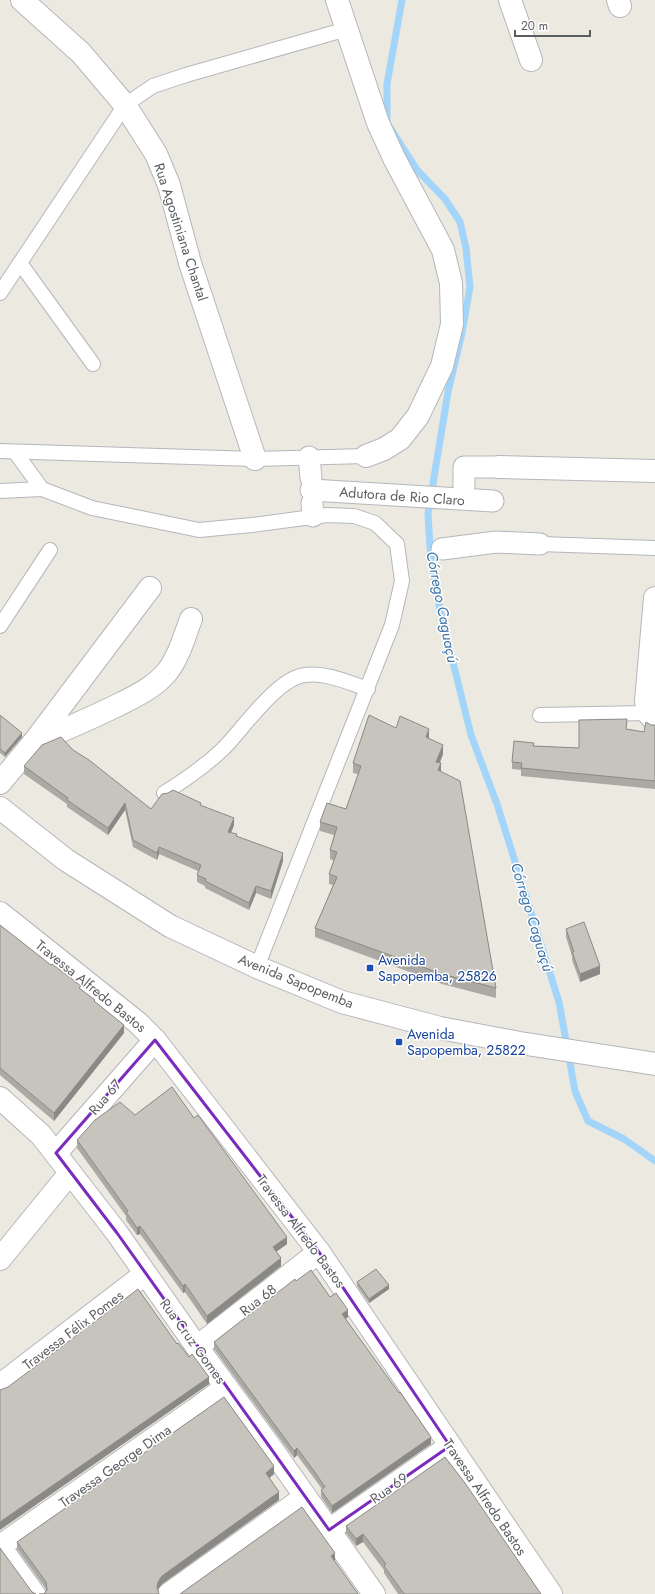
<svg xmlns="http://www.w3.org/2000/svg" width="655" height="1594" font-family="Jost,sans-serif">
<style>
.lines{fill:none;stroke-linecap:round;stroke-linejoin:round}
.stream{stroke:#a3d4f9;stroke-width:7}
.service-casing{stroke:#b4b7bb;stroke-width:16}
.pedestrian-casing{stroke:#b4b7bb;stroke-width:23}
.minor-casing{stroke:#b4b7bb;stroke-width:24}
.secondary-casing{stroke:#b3b6bb;stroke-width:24}
.service{stroke:#fff;stroke-width:14}
.pedestrian{stroke:#fff;stroke-width:21}
.minor{stroke:#fff;stroke-width:22}
.secondary{stroke:#fff;stroke-width:22}
.wall{fill:#aba9a3}
.shaded-wall{fill:#8b8985}
.building{fill:#c7c4be;stroke:#8b8985}
.marked{fill:none;stroke:#7b2cbf;stroke-width:3;stroke-linejoin:round}
.transit-dot{fill:#1a4fb4;stroke:#fff;stroke-width:1.5}
.labels{text-anchor:middle;dominant-baseline:central;stroke-width:3;stroke-linejoin:round;paint-order:stroke}
.street-label{font-size:14px;fill:#5a5d61;stroke:#fff}
.transit-label{font-size:14px;fill:#164399;stroke:#fff;text-anchor:start}
.water-label{font-size:15px;font-style:italic;fill:#4275a9;stroke:#fff}
</style>
<rect width="100%" height="100%" fill="#ece9e1"/>
<g class="lines">
<polyline class="stream" points="402,0 387,84 387,123 417,170 445,199 460,222 466,248 470,287 462,333 448,392 428,514 431,561 440,610 471,735 497,804 559,1002 575,1091 588,1121 624,1139 655,1161"/>
<g class="service-casing">
<g id="service">
<polyline points="20,263 93,364"/>
<polyline points="0,293 125,105 153,86 186,75 347,29"/>
<polyline points="0,451 255,459 366,456"/>
<polyline points="15,452 42,489"/>
<polyline points="0,491 42,489 92,508 199,530 252,525 327,515 354,516 375,523 397,544 402,581 392,625 257,967"/>
<polyline points="540,544 655,548"/>
<polyline points="0,626 50,550"/>
<polyline points="540,715 648,713"/>
<path d="M 164,793 C 185,780 205,766 223,749 C 243,729 277,678 305,675 C 326,672 349,683 368,689"/>
<polyline points="0,1540 39,1594"/>
</g>
</g>
<g class="pedestrian-casing">
<g id="pedestrian">
<polyline points="309,457 311,478"/>
<polyline points="464,487 464,467 499,467"/>
<polyline points="311,490 493,501"/>
<polyline points="312,503 313,516"/>
<polyline points="442,549 496,542 540,544"/>
</g>
</g>
<g class="minor-casing">
<g id="minor">
<polyline points="22,0 81,53 125,105 156,154 169,185 190,263 255,459"/>
<polyline points="337,0 378,123 394,158 443,250 451,283 452,324 442,366 418,416 400,439 384,449 366,456"/>
<polyline points="510,0 531,60"/>
<polyline points="618,0 620,6"/>
<polyline points="499,467 655,471"/>
<polyline points="655,598 646,701 648,713 655,721"/>
<path d="M 34,742 C 62,731 89,719 116,706 C 134,697 154,688 167,672 C 179,657 184,637 191,619"/>
<polyline points="0,783 34,742 150,588"/>
<polyline points="0,913 138,1023 155,1040 319,1252 551,1594"/>
<polyline points="0,1098 41,1135 117,1233 197,1347 269,1445 374,1594"/>
<polyline points="56,1153 155,1040"/>
<polyline points="0,1259 70,1173"/>
<polyline points="197,1347 319,1252"/>
<polyline points="0,1385 145,1274"/>
<polyline points="329,1530 450,1446"/>
<polyline points="3,1544 196,1409 226,1387"/>
<polyline points="169,1594 305,1497"/>
</g>
</g>
<g class="secondary-casing">
<polyline id="secondary" points="0,808 66,860 170,926 257,967 342,1002 440,1028 520,1043 655,1064"/>
</g>
<use href="#service" class="service"/>
<use href="#pedestrian" class="pedestrian"/>
<use href="#minor" class="minor"/>
<use href="#secondary" class="secondary"/>
</g>
<g class="wall">
<polygon points="0,715 22,737 5,757 0,753"/>
<polygon points="651,725 655,725 655,789 521,776 521,770 512,769 512,762 534,746 579,748 627,729 644,732"/>
<polygon points="396,728 429,738 443,754 440,763 441,771 496,988 496,998 442,984 315,937 315,928 333,885 329,884 329,874 334,861 330,859 330,850 334,835 320,831 320,822 346,809 358,774 353,773 353,763"/>
<polygon points="73,750 151,809 201,806 234,825 231,833 283,861 271,899 256,893 249,910 205,888 205,886 197,882 197,875 198,871 159,854 157,860 133,847 125,810 108,835 67,807 67,804 24,774 24,766"/>
<polygon points="0,925 81,989 95,1002 124,1033 54,1121 0,1075"/>
<polygon points="566,929 600,974 580,982 572,960 572,956 566,937"/>
<polygon points="77,1140 287,1244 276,1252 281,1266 207,1324 185,1292 183,1293 140,1234 137,1235 126,1220 126,1216 77,1148"/>
<polygon points="296,1281 330,1297 348,1317 346,1319 431,1444 332,1513 321,1497 321,1490 322,1489 314,1478 297,1455 294,1458 214,1349 214,1342"/>
<polygon points="357,1282 389,1289 369,1303 357,1286"/>
<polygon points="274,1474 269,1478 279,1500 162,1584 158,1589 159,1593 44,1594 46,1590 46,1589 17,1549 17,1542"/>
<polygon points="346,1526 541,1594 398,1594 384,1573 384,1570 363,1542 356,1546 346,1533"/>
</g>
<g class="shaded-wall">
<polygon points="429,729 429,739 426,737"/>
<polygon points="22,733 22,737 5,757 5,753"/>
<polygon points="443,745 443,754 436,771 436,762"/>
<polygon points="441,763 441,773 438,770"/>
<polygon points="125,803 125,810 108,835 108,828"/>
<polygon points="234,818 234,825 228,840 228,832"/>
<polygon points="159,847 159,854 157,860 157,853"/>
<polygon points="283,853 283,861 271,899 271,891"/>
<polygon points="256,886 256,893 249,910 249,903"/>
<polygon points="600,966 600,974 580,982 580,974"/>
<polygon points="124,1025 124,1033 54,1121 54,1113"/>
<polygon points="140,1226 140,1234 137,1235 137,1228"/>
<polygon points="287,1237 287,1244 273,1254 273,1247"/>
<polygon points="281,1258 281,1266 207,1324 207,1316"/>
<polygon points="185,1284 185,1292 183,1293 183,1286"/>
<polygon points="389,1285 389,1289 369,1303 369,1299"/>
<polygon points="348,1310 348,1317 342,1321 342,1314"/>
<polygon points="209,1377 209,1384 0,1530 0,1522"/>
<polygon points="431,1437 431,1444 332,1513 332,1506"/>
<polygon points="297,1448 297,1455 294,1458 294,1451"/>
<polygon points="274,1466 274,1474 266,1481 266,1473"/>
<polygon points="279,1492 279,1500 162,1584 158,1589 157,1587 158,1582 162,1576"/>
<polygon points="363,1534 363,1542 356,1546 356,1539"/>
<polygon points="335,1553 335,1561 331,1563 331,1556"/>
</g>
<g class="building">
<polygon points="0,715 22,733 5,753 0,749"/>
<polygon points="369,715 396,728 400,716 429,729 426,737 443,745 436,762 441,763 438,770 460,781 496,988 442,974 315,928 337,877 329,874 337,852 330,850 337,827 320,822 327,803 346,809 361,766 353,763"/>
<polygon points="627,719 626,729 644,732 646,722 651,725 655,725 655,781 521,768 522,763 512,762 514,741 534,743 533,746 579,748 579,720"/>
<polygon points="61,737 73,750 89,760 151,809 162,794 168,793 173,790 201,803 200,805 234,818 228,832 237,834 236,836 283,853 271,891 256,886 249,903 205,881 206,879 197,875 201,865 159,847 157,853 133,840 125,803 108,828 67,800 68,798 24,766 42,745"/>
<polygon points="584,922 600,966 580,974 572,952 574,952 566,929"/>
<polygon points="0,925 51,965 52,964 81,986 79,988 95,1000 94,1001 124,1025 54,1113 0,1068"/>
<polygon points="172,1087 194,1118 198,1115 287,1237 273,1247 281,1258 207,1316 185,1284 183,1286 140,1226 137,1228 126,1212 128,1211 77,1140 95,1120 120,1102 135,1115"/>
<polygon points="376,1269 389,1285 369,1299 357,1282"/>
<polygon points="311,1270 330,1297 336,1293 348,1310 342,1314 399,1393 400,1392 431,1437 332,1506 321,1490 325,1487 314,1471 297,1448 294,1451 214,1342 295,1279 296,1281"/>
<polygon points="138,1289 177,1344 178,1343 189,1357 192,1354 209,1377 0,1522 0,1390 8,1387"/>
<polygon points="224,1397 274,1466 266,1473 279,1492 162,1576 158,1582 157,1587 159,1594 39,1594 44,1594 47,1590 46,1582 17,1542"/>
<polygon points="445,1457 465,1483 541,1594 404,1594 384,1566 386,1564 363,1534 356,1539 346,1526"/>
<polygon points="302,1507 335,1553 331,1556 358,1594 180,1594"/>
<polygon points="0,1548 32,1592 36,1594 0,1594"/>
</g>
<path class="marked" d="M 155,1040 L 319,1252 L 450,1446 L 329,1530 L 117,1233 L 56,1153 Z"/>
<g class="transit-dot">
<rect x="366" y="964" width="8" height="8" rx="2"/>
<rect x="395" y="1038" width="8" height="8" rx="2"/>
</g>
<g class="labels">
<g class="street-label">
<text transform="translate(181 232) rotate(72)">Rua Agostiniana Chantal</text>
<text transform="translate(402 496) rotate(4)">Adutora de Rio Claro</text>
<text transform="translate(296 981) rotate(22)">Avenida Sapopemba</text>
<text transform="translate(91 986) rotate(39)">Travessa Alfredo Bastos</text>
<text transform="translate(105 1097) rotate(-49)">Rua 67</text>
<text transform="translate(301 1231) rotate(53)">Travessa Alfredo Bastos</text>
<text transform="translate(258 1300) rotate(-38)">Rua 68</text>
<text transform="translate(73 1330) rotate(-37)">Travessa Félix Pomes</text>
<text transform="translate(193 1341) rotate(54)">Rua Cruz Gomes</text>
<text transform="translate(115 1466) rotate(-35)">Travessa George Dima</text>
<text transform="translate(389 1488) rotate(-35)">Rua 69</text>
<text transform="translate(485 1497) rotate(56)">Travessa Alfredo Bastos</text>
</g>
<g class="transit-label">
<text x="378" y="960">Avenida<tspan x="378" dy="16">Sapopemba, 25826</tspan></text>
<text x="407" y="1034">Avenida<tspan x="407" dy="16">Sapopemba, 25822</tspan></text>
</g>
<g class="water-label">
<text transform="translate(442 607) rotate(79)">Córrego Caguaçú</text>
<text transform="translate(532 917) rotate(73)">Córrego Caguaçú</text>
</g>
</g>
<path d="M515 30v6h75v-6" fill="none" stroke="#5a5d61" stroke-width="2"/>
<text x="521" y="30" font-size="12" fill="#5a5d61" stroke="#ffffff" stroke-width="3" paint-order="stroke">20 m</text>
</svg>
